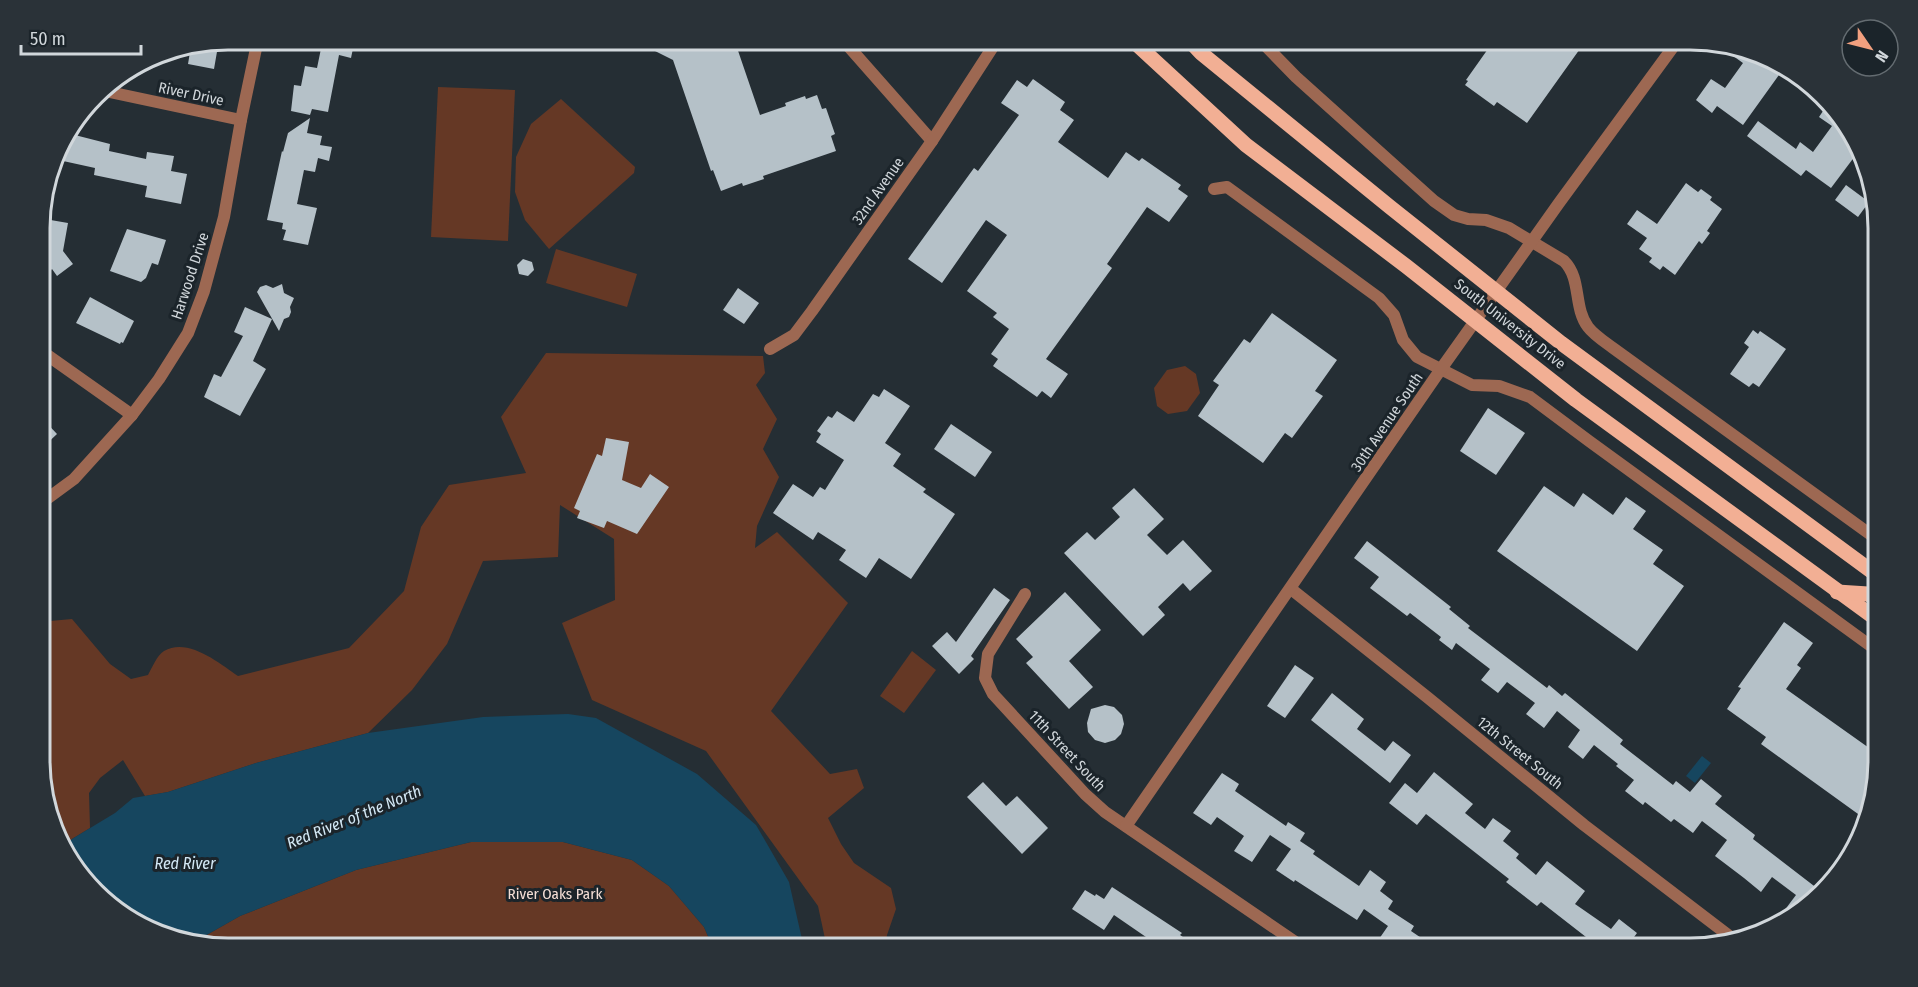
<svg xmlns="http://www.w3.org/2000/svg" width="1918" height="987" font-family="'Fira Sans Condensed',sans-serif">
<style>
.green{fill:#653825}
.water{fill:#16465f}
.building{fill:#b5c1c8}
.lines{fill:none;stroke-linecap:round;stroke-linejoin:round}
.minor{stroke:#9d6852;stroke-width:12}
.primary{stroke:#f2af94;stroke-width:15}
.labels{text-anchor:middle;dominant-baseline:central;stroke-width:6;stroke-linejoin:round;paint-order:stroke}
.street-label{font-size:15px;fill:#d1d7db;stroke:#1b242a}
.park-label{font-size:15px;fill:#f4ded5;stroke:#1b242a}
.water-label{font-size:16px;font-style:italic;fill:#d3e8f5;stroke:#1b242a}
.rim{fill:none;stroke:#d1d7db;stroke-width:3}
</style>
<rect width="100%" height="100%" fill="#252e34"/>
<g class="green">
<polygon points="438,87 515,90 508,241 431,237"/>
<polygon points="561,99 635,167 634,173 549,249 525,220 515,192 516,157 531,124"/>
<polygon points="556,249 637,274 627,307 546,283"/>
<path d="M 546,353 L 763,356 L 765,373 L 756,385 L 777,419 L 763,449 L 779,477 L 757,526 L 755,548 L 777,532 L 848,603 L 771,711 L 830,774 L 857,769 L 864,788 L 828,818 L 841,844 L 854,863 L 891,888 L 896,909 L 887,935 L 885,948 L 827,948 L 818,906 L 706,751 L 592,700 L 562,623 L 615,600 L 614,539 L 560,505 L 558,557 L 483,561 L 447,644 L 412,690 L 368,733 L 256,763 L 168,792 L 145,796 L 123,760 L 100,778 L 89,793 L 90,828 L 72,839 L 66,845 L 41,785 L 40,624 L 50,621 L 72,619 L 110,664 L 131,679 L 148,675 C 152,668 157,655 164,651 C 188,637 219,663 238,676 L 349,648 L 404,591 L 421,527 L 449,485 L 526,473 L 501,417 Z"/>
<polygon points="1185,366 1196,374 1200,393 1187,411 1168,414 1157,406 1154,388 1167,370"/>
<polygon points="912,651 936,670 904,713 880,696"/>
<polygon points="471,842 563,842 632,860 669,886 704,927 713,948 227,948 196,941 240,916 356,870"/>
</g>
<g class="water">
<polygon points="568,714 596,718 697,774 756,825 789,882 804,948 713,948 704,927 669,886 632,860 563,842 471,842 356,870 240,916 196,941 144,929 78,874 66,845 72,839 115,813 133,798 168,792 256,763 368,733 483,717"/>
<polygon points="1702,756 1711,763 1695,783 1686,776"/>
</g>
<g class="building">
<polygon points="323,39 355,39 351,58 339,55 328,112 312,109 310,115 291,111 294,85 301,86 305,66 317,68"/>
<polygon points="631,39 734,39 760,115 786,106 785,103 805,96 806,99 817,95 822,109 826,108 835,134 831,136 836,151 763,176 764,179 743,186 742,183 721,191 713,170 711,171 673,60"/>
<polygon points="1495,39 1587,39 1527,123 1497,102 1494,106 1465,85 1468,81 1466,80"/>
<polygon points="211,42 211,45 218,46 214,69 188,64 191,46"/>
<polygon points="1719,46 1770,57 1784,68 1743,125 1717,106 1712,113 1696,100 1711,79 1725,88 1743,63"/>
<polygon points="1033,79 1065,102 1060,110 1074,120 1058,142 1108,178 1126,152 1139,161 1142,158 1181,185 1178,189 1188,196 1169,222 1147,207 1107,264 1112,268 1046,359 1068,374 1051,398 1042,391 1037,397 993,366 998,359 991,354 1009,329 993,317 997,313 967,291 1007,235 986,220 942,283 908,259 974,168 978,171 1019,115 1001,103 1017,80 1027,87"/>
<polygon points="1827,105 1847,122 1858,152 1831,188 1806,170 1801,176 1747,136 1758,121 1796,149 1800,142 1813,152 1832,126 1819,117"/>
<polygon points="310,118 307,133 322,136 320,145 332,147 329,161 318,158 315,172 304,170 297,204 317,208 308,245 283,240 286,230 282,229 283,223 267,220 282,151 283,152 288,133"/>
<polygon points="67,133 110,144 109,151 146,159 147,152 174,156 171,171 187,174 181,204 145,197 147,186 94,175 95,168 54,159 58,144"/>
<polygon points="1686,183 1698,192 1701,189 1712,197 1710,200 1722,209 1707,231 1710,233 1702,244 1699,241 1675,275 1663,266 1660,270 1649,262 1652,258 1639,249 1647,238 1627,224 1637,210 1657,224"/>
<polygon points="1846,185 1869,202 1858,217 1835,200"/>
<polygon points="39,218 68,223 63,251 73,264 57,276 52,269 50,271 40,256"/>
<polygon points="127,229 166,240 158,265 152,263 146,278 141,282 110,271"/>
<polygon points="523,259 532,262 534,270 528,276 519,274 517,265"/>
<polygon points="282,284 284,293 294,298 290,307 291,312 289,317 284,319 279,331 257,292 260,287 266,285 273,288"/>
<polygon points="738,288 759,303 744,324 723,310"/>
<polygon points="90,297 134,321 123,343 121,342 120,344 76,323"/>
<polygon points="245,307 272,319 253,361 266,369 240,416 204,397 214,374 221,377 243,336 234,332"/>
<polygon points="1272,313 1337,360 1315,391 1323,396 1292,438 1285,433 1263,463 1198,416 1219,385 1213,381 1244,339 1250,343"/>
<polygon points="1753,330 1758,334 1760,331 1786,349 1759,387 1753,383 1749,387 1730,374 1749,347 1744,343"/>
<polygon points="884,389 910,406 885,443 901,454 893,466 926,489 923,492 955,514 911,579 879,558 866,578 839,560 846,550 818,532 813,540 773,513 793,484 813,497 820,487 825,490 844,460 816,442 821,434 817,431 828,416 832,418 837,411 854,422 873,394 879,397"/>
<polygon points="1488,408 1525,433 1496,475 1460,451"/>
<polygon points="40,416 57,434 40,450"/>
<polygon points="951,424 992,452 975,477 934,449"/>
<polygon points="606,438 629,442 622,480 641,488 650,474 669,487 637,534 607,521 604,528 577,518 580,511 574,508 597,454 602,456"/>
<polygon points="1544,486 1574,507 1583,493 1613,515 1626,497 1646,511 1633,529 1663,550 1653,564 1684,586 1637,651 1497,551"/>
<polygon points="1134,488 1164,519 1147,535 1167,555 1183,540 1212,571 1190,591 1183,583 1158,607 1165,615 1143,636 1064,553 1087,532 1095,540 1120,517 1112,508"/>
<polygon points="1367,541 1451,607 1449,609 1470,626 1468,628 1547,688 1549,685 1562,696 1565,693 1623,740 1620,744 1673,785 1676,781 1690,792 1701,779 1722,796 1715,804 1755,835 1753,839 1818,889 1812,897 1796,916 1792,917 1784,911 1796,895 1772,877 1761,892 1744,878 1715,856 1727,840 1702,821 1693,833 1674,819 1671,822 1645,802 1643,805 1625,791 1634,780 1616,766 1618,764 1594,745 1583,759 1568,747 1580,730 1557,711 1544,728 1526,714 1535,703 1507,682 1498,693 1481,680 1490,669 1456,643 1452,650 1439,640 1441,637 1410,613 1407,616 1370,588 1379,577 1354,558"/>
<polygon points="994,588 1010,600 971,656 974,659 959,674 932,646 947,632 956,642"/>
<polygon points="1065,592 1101,630 1069,661 1093,687 1069,709 1026,663 1033,657 1016,639"/>
<polygon points="1784,622 1813,643 1797,665 1801,668 1786,689 1879,755 1865,819 1761,744 1766,737 1727,709 1741,688 1738,687"/>
<polygon points="1295,665 1314,678 1285,718 1267,706"/>
<polygon points="1332,693 1364,719 1357,729 1385,751 1393,741 1411,755 1390,783 1311,720"/>
<polygon points="1105,705 1114,707 1122,715 1124,724 1121,734 1115,740 1105,743 1095,740 1088,732 1087,723 1091,709"/>
<polygon points="1434,772 1473,804 1465,813 1485,829 1493,818 1511,831 1503,841 1519,854 1516,858 1536,875 1547,861 1585,891 1575,904 1611,929 1619,919 1637,933 1626,948 1577,948 1586,937 1541,902 1537,906 1506,882 1509,879 1426,814 1417,825 1389,803 1405,783 1417,793"/>
<polygon points="1222,773 1239,784 1235,791 1286,826 1288,822 1305,833 1300,841 1315,851 1313,854 1359,886 1370,870 1386,882 1380,891 1393,901 1388,909 1414,926 1411,931 1436,948 1392,948 1379,939 1388,926 1364,909 1357,920 1295,880 1294,882 1276,870 1291,849 1270,835 1252,862 1234,851 1244,836 1217,817 1211,825 1193,813"/>
<polygon points="983,782 1006,806 1017,796 1048,828 1022,854 967,797"/>
<polygon points="1112,887 1182,933 1180,935 1199,948 1162,948 1114,915 1104,930 1072,909 1085,890 1095,896 1096,894 1104,899"/>
</g>
<g class="lines">
<g class="minor">
<polyline points="842,39 932,141"/>
<path d="M 1259,39 L 1296,77 L 1434,201 L 1454,215 L 1468,219 L 1486,220 L 1509,228 L 1564,261 C 1582,279 1573,307 1588,327 C 1594,335 1605,342 1613,348 L 1878,540"/>
<polyline points="100,90 241,120"/>
<polyline points="1214,189 1227,187 1379,298 1394,315 1403,340 1417,357 1472,385 1499,386 1530,397 1589,441 1879,652"/>
<polyline points="770,349 794,335 812,311 932,141 998,39"/>
<polyline points="40,350 132,415"/>
<polyline points="40,504 74,479 132,415 159,379 188,333 204,291 224,217 241,120 258,39"/>
<polyline points="1291,589 1427,697 1584,825 1732,938"/>
<polyline points="1025,594 988,654 985,678 993,694 1085,794 1105,812 1304,948"/>
<polyline points="1126,826 1441,369 1559,203 1679,39"/>
</g>
<g class="primary">
<polyline points="1131,39 1246,145 1406,266 1576,400 1879,621"/>
<polyline points="1188,39 1201,53 1390,207 1561,343 1878,576"/>
<polyline points="1837,592 1868,594 1879,602"/>
</g>
</g>
<g class="labels">
<g class="street-label">
<text transform="translate(191 94) rotate(12)">River Drive</text>
<text transform="translate(878 191) rotate(-55)">32nd Avenue</text>
<text transform="translate(190 276) rotate(-72)">Harwood Drive</text>
<text transform="translate(1510 324) rotate(38)">South University Drive</text>
<text transform="translate(1387 422) rotate(-56)">30th Avenue South</text>
<text transform="translate(1067 751) rotate(47)">11th Street South</text>
<text transform="translate(1520 753) rotate(39)">12th Street South</text>
</g>
<g class="park-label">
<text x="555" y="894">River Oaks Park</text>
</g>
<g class="water-label">
<text transform="translate(354 817) rotate(-22)">Red River of the North</text>
<text x="185" y="863">Red River</text>
</g>
</g>
<path d="M0 0H1918V987H0ZM228 50H1690A178 178 0 0 1 1868 228V760A178 178 0 0 1 1690 938H228A178 178 0 0 1 50 760V228A178 178 0 0 1 228 50Z" fill="#2a3238" fill-rule="evenodd"/>
<path class="rim" d="M228 50H1690A178 178 0 0 1 1868 228V760A178 178 0 0 1 1690 938H228A178 178 0 0 1 50 760V228A178 178 0 0 1 228 50Z"/>
<g transform="translate(1870 48) rotate(125)"><circle r="28" fill="#1b242a" stroke="#646c71" stroke-width="1.5"/>
<path d="M0-4.5L10 22L0 15L-10 22Z" fill="#f2a07f"/>
<text y="-9" font-size="16" font-weight="bold" text-anchor="middle" fill="#d1d7db">N</text>
</g>
<path d="M21 45v9h120v-9" fill="none" stroke="#d1d7db" stroke-width="3"/>
<text x="30" y="45" font-size="18" fill="#d1d7db" stroke="#1b242a" stroke-width="4.5" paint-order="stroke">50 m</text>
</svg>
